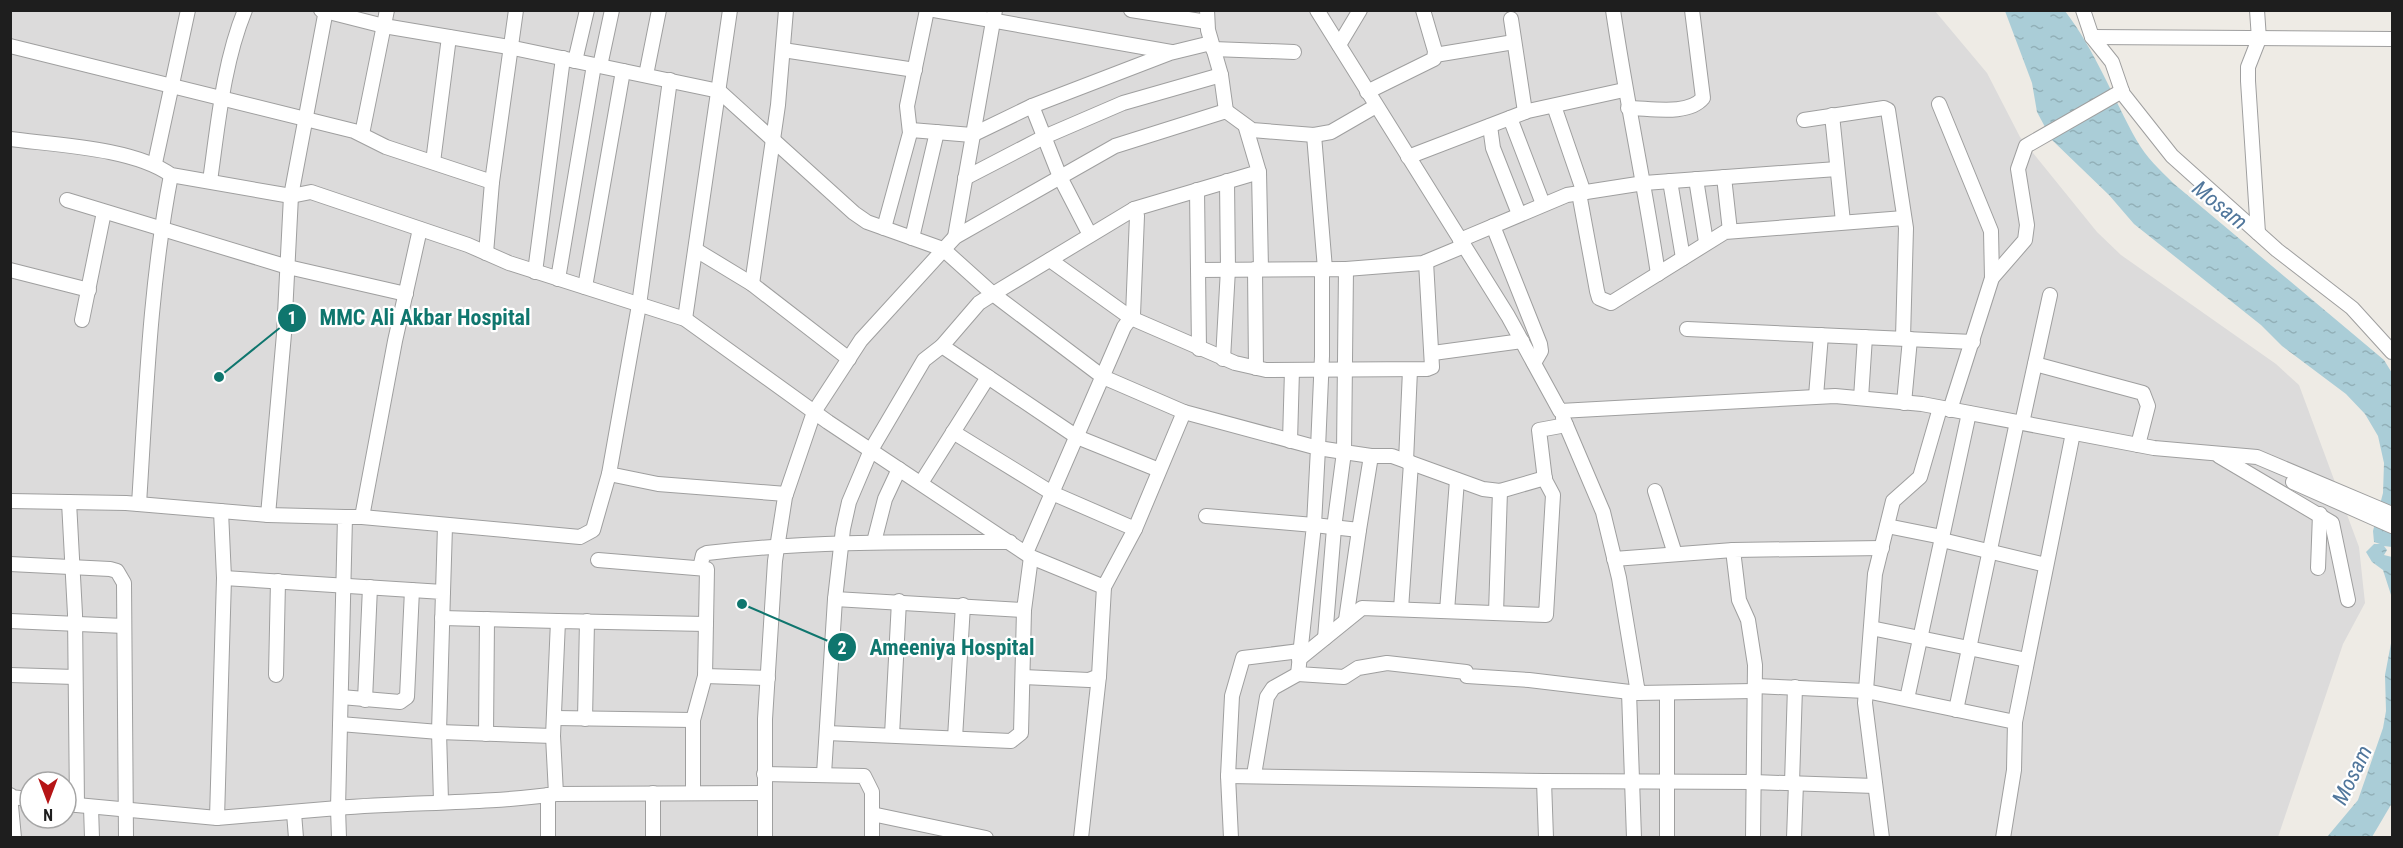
<svg xmlns="http://www.w3.org/2000/svg" width="2403" height="848" font-family="'Roboto Condensed',sans-serif">
<style>
.residential{fill:#dcdbdb;fill-rule:evenodd}
.water{fill:url(#water-ripples)}
.lines{fill:none;stroke-linecap:round;stroke-linejoin:round}
.minor-casing{stroke:#9f9f9f;stroke-width:16}
.minor{stroke:#fff;stroke-width:14}
.labels{text-anchor:middle;dominant-baseline:central;stroke-width:4.5;stroke-linejoin:round;paint-order:stroke}
.water-label{font-size:22px;font-style:italic;fill:#51779c;stroke:#fff}
.leader{fill:none;stroke:#0f766e;stroke-width:2}
.callout-dot{fill:#0f766e;stroke:#fff;stroke-width:2}
.mark-label{font-size:18px;text-anchor:middle;font-weight:bold;fill:#fff}
.callout-label{font-size:22px;text-anchor:middle;font-weight:bold;fill:#0f766e;stroke:#fff;stroke-width:4.5;stroke-linejoin:round;paint-order:stroke}
</style>
<defs>
<pattern id="water-ripples" width="26" height="14" patternUnits="userSpaceOnUse" patternTransform="scale(1.5)"><rect width="26" height="14" fill="#aacdd7"/><path d="M2 4q2-2 4 0t4 0M15 11q2-2 4 0t4 0" fill="none" stroke="#92b0b8"/></pattern>
</defs>
<rect width="100%" height="100%" fill="#eeebe5"/>
<path class="residential" d="M 10,11 L 1935,11 L 1987,73 L 2020,137 L 2097,232 L 2121,255 L 2276,364 L 2299,385 L 2359,547 L 2365,603 L 2343,644 L 2278,837 L 11,837 ZM 30,782 L 66,782 L 66,818 L 30,818 Z"/>
<g class="water">
<path d="M 2005,11 L 2065,11 C 2095,50 2113,98 2137,141 C 2146,157 2160,170 2173,183 L 2384,360 L 2392,373 L 2392,547 L 2384,546 L 2387,550 L 2384,555 L 2392,557 L 2392,598 L 2383,570 L 2372,562 L 2366,552 L 2374,544 L 2380,544 L 2374,542 L 2373,531 L 2383,493 L 2384,463 L 2378,436 L 2365,414 L 2346,394 L 2282,346 L 2261,325 L 2134,224 L 2109,195 L 2052,140 L 2037,112 L 2032,83 Z"/>
<polygon points="2392,638 2392,803 2372,837 2327,837 2358,800 2383,728 2386,711 2385,675"/>
</g>
<g class="lines">
<g class="minor-casing">
<g id="minor">
<polyline points="321,10 384,26 509,47 719,91 854,213 867,222 943,249 993,294 979,303 942,346 1077,437 1159,470"/>
<polyline points="934,10 1171,52"/>
<polyline points="1131,10 1207,22"/>
<polyline points="1207,10 1208,30 1221,75 1226,111"/>
<polyline points="1317,10 1508,316 1560,411 1835,396 1922,404 2154,448 2257,457 2392,514"/>
<path d="M 1613,10 C 1626,99 1645,186 1658,274"/>
<polyline points="2083,10 2092,37 2112,62 2123,94 2172,156 2277,250 2352,308 2392,352"/>
<polyline points="2257,10 2259,39 2248,67 2248,81 2258,233"/>
<polyline points="1511,19 1525,112"/>
<polyline points="2092,37 2392,39"/>
<polyline points="1339,45 1360,10"/>
<polyline points="10,46 354,131 386,147 492,182"/>
<polyline points="1213,49 1294,52"/>
<polyline points="783,50 915,70"/>
<polyline points="1435,55 1514,42"/>
<polyline points="575,61 587,10"/>
<polyline points="600,66 612,10"/>
<polyline points="646,75 659,10"/>
<polyline points="670,80 639,305 609,474 658,484 786,494"/>
<polyline points="1367,92 1434,59 1435,51 1423,10"/>
<polyline points="1939,104 1991,231 1992,278"/>
<polyline points="1032,106 1060,177 1090,235"/>
<polyline points="1554,106 1584,193"/>
<path d="M 1628,108 C 1650,108 1688,116 1703,98 L 1692,10"/>
<polyline points="1832,115 1843,222"/>
<polyline points="1510,118 1543,204"/>
<polyline points="1804,120 1884,108 1888,110 1906,228 1903,338"/>
<polyline points="1490,126 1493,148 1519,214"/>
<polyline points="911,130 972,135 1032,106 1170,53 1211,43"/>
<polyline points="362,134 387,10"/>
<polyline points="1314,135 1325,269"/>
<path d="M 10,139 C 56,145 134,148 171,175 L 291,196 L 311,192 L 468,245 L 509,263 L 685,319 L 828,422 L 1031,557 L 1104,587 L 1135,529 L 1184,412 L 1103,377 L 993,294 L 1134,209 L 1137,216 L 1133,315 L 1124,327 L 1026,553"/>
<polyline points="1408,157 1528,111 1624,90"/>
<polyline points="433,162 449,37"/>
<polyline points="155,163 188,10"/>
<polyline points="1259,172 1261,269"/>
<polyline points="1724,177 1730,231"/>
<polyline points="965,178 1044,137 1123,103 1221,75"/>
<polyline points="1696,179 1706,242"/>
<path d="M 210,181 C 218,125 223,64 245,10"/>
<polyline points="1670,181 1683,258"/>
<polyline points="1197,190 1198,270"/>
<polyline points="1579,193 1597,291 1599,298 1611,303 1725,232 1904,218"/>
<polyline points="67,200 288,267 406,294"/>
<polyline points="1134,209 1259,172 1246,128"/>
<polyline points="1493,226 1540,344 1541,351 1534,363"/>
<polyline points="884,228 910,133 907,106 927,10"/>
<polyline points="955,237 995,10"/>
<polyline points="912,238 937,132"/>
<polyline points="1460,240 1567,195 1644,183 1837,169"/>
<polyline points="696,250 752,284 849,359"/>
<polyline points="486,253 492,182 516,10"/>
<polyline points="1050,260 1131,318 1235,363 1266,370 1427,369 1432,367 1426,262"/>
<polyline points="1255,269 1256,368"/>
<polyline points="1322,269 1322,356 1318,448 1344,452 1334,528 1325,638"/>
<polyline points="1346,269 1423,263 1464,246"/>
<polyline points="10,270 89,290"/>
<polyline points="535,272 563,58"/>
<polyline points="558,279 594,65"/>
<polyline points="752,284 778,105 786,10"/>
<polyline points="585,287 623,71"/>
<polyline points="685,319 730,10"/>
<polyline points="82,320 104,212"/>
<polyline points="1687,329 1973,342"/>
<polyline points="1433,353 1522,341"/>
<polyline points="1223,359 1228,269 1227,181"/>
<polyline points="2035,364 2143,393 2148,406 2138,445"/>
<polyline points="1816,396 1821,335"/>
<polyline points="1861,398 1865,337"/>
<polyline points="1904,403 1910,339"/>
<polyline points="1950,410 1992,278 2025,240 2027,225 2018,169 2026,146 2122,91"/>
<polyline points="1184,412 1318,448 1314,525 1359,530 1371,456 1344,452 1346,269 1198,270 1199,349"/>
<polyline points="1563,418 1603,512 1619,578 1638,693 1754,691"/>
<polyline points="2022,423 2050,295"/>
<polyline points="953,432 1052,493 1135,529"/>
<polyline points="1290,441 1292,370"/>
<polyline points="1371,456 1392,456 1483,489 1500,491 1545,478"/>
<polyline points="2219,456 2332,523 2348,600"/>
<polyline points="1406,461 1410,370"/>
<polyline points="2293,482 2392,526"/>
<polyline points="921,483 988,377"/>
<polyline points="1655,491 1675,554"/>
<path d="M 10,501 L 126,503 L 268,515 L 345,517 L 338,808 C 410,802 485,804 556,794 L 765,793"/>
<polyline points="69,502 75,614 77,805"/>
<path d="M 139,504 C 146,394 150,284 171,175"/>
<polyline points="268,515 284,334 291,196 326,10"/>
<polyline points="1206,516 1314,525 1298,674 1344,677 1358,668 1387,663 1466,672 1467,676 1529,680 1638,693"/>
<polyline points="345,517 362,517 395,341 420,229"/>
<polyline points="362,517 580,537 593,530 609,474"/>
<polyline points="1887,526 1942,537 1942,540 2046,565"/>
<polyline points="874,542 885,499 899,469"/>
<polyline points="1614,559 1733,550"/>
<polyline points="598,560 707,569 705,676 768,678"/>
<polyline points="10,564 110,569 117,571 124,583 126,838"/>
<path d="M 700,568 L 703,555 L 707,553 C 808,541 908,542 1010,542"/>
<polyline points="2318,568 2320,514"/>
<polyline points="224,578 443,592 439,732 441,801"/>
<polyline points="443,592 445,526"/>
<polyline points="835,599 1024,610"/>
<polyline points="1401,609 1411,463"/>
<polyline points="1447,611 1457,480"/>
<polyline points="1496,613 1500,491"/>
<polyline points="442,618 558,621"/>
<polyline points="1346,620 1359,530"/>
<polyline points="10,621 124,626"/>
<polyline points="1871,628 2027,660"/>
<polyline points="1300,651 1243,658 1232,696 1228,776 1544,781"/>
<polyline points="1299,659 1362,608 1546,615 1553,495 1545,480 1539,430 1566,425"/>
<polyline points="10,675 75,677"/>
<polyline points="276,675 278,581"/>
<polyline points="1023,677 1089,680 1099,676 1104,587"/>
<polyline points="1755,686 1866,691 2015,722 2014,770 2003,838"/>
<polyline points="1629,692 1634,838"/>
<polyline points="1667,693 1667,838"/>
<polyline points="341,697 400,702 407,697 412,590"/>
<polyline points="1907,699 1969,413"/>
<polyline points="365,700 370,587"/>
<polyline points="1956,710 2017,422"/>
<polyline points="555,718 693,720"/>
<polyline points="585,719 587,621"/>
<polyline points="2015,722 2073,433"/>
<polyline points="340,724 439,732 553,736"/>
<polyline points="827,733 1011,741 1021,733 1024,610 1031,557"/>
<polyline points="486,734 487,619"/>
<polyline points="892,735 899,601"/>
<polyline points="955,738 963,605"/>
<polyline points="764,774 864,776 872,792 872,838"/>
<polyline points="824,774 835,599 843,529 849,502 871,450 924,360 942,346"/>
<polyline points="1254,775 1267,697 1273,688 1298,674"/>
<polyline points="1228,776 1231,838"/>
<polyline points="1792,783 1795,687"/>
<polyline points="653,793 653,838"/>
<polyline points="693,793 693,720 705,676"/>
<polyline points="556,794 553,736 558,621 706,624"/>
<polyline points="10,795 14,838"/>
<polyline points="548,795 548,838"/>
<polyline points="10,797 30,799"/>
<polyline points="66,804 217,818 338,808 339,838"/>
<polyline points="91,807 92,838"/>
<polyline points="294,813 296,838"/>
<polyline points="872,814 986,838"/>
<polyline points="217,818 224,578 221,511"/>
<polyline points="765,838 765,719 775,561 785,497 814,412 861,340 955,237 1115,146 1226,111 1252,130 1314,135 1331,132 1376,106"/>
<polyline points="1081,838 1099,676"/>
<polyline points="1546,838 1544,781 1753,782 1875,786"/>
<polyline points="1753,838 1755,665 1748,620 1739,600 1733,550 1882,548"/>
<polyline points="1794,838 1796,783"/>
<polyline points="1882,838 1865,703 1875,574 1893,501 1920,477 1940,408"/>
</g>
</g>
<use href="#minor" class="minor"/>
</g>
<g class="labels">
<g class="water-label">
<text transform="translate(2220 205) rotate(39)">Mosam</text>
<text transform="translate(2352 775) rotate(-64)">Mosam</text>
</g>
</g>
<path class="leader" d="M219 377L292 318M742 604L842 647"/>
<g class="callout-dot">
<circle cx="219" cy="377" r="6"/>
<circle cx="742" cy="604" r="6"/>
<circle cx="292" cy="318" r="15"/>
<circle cx="842" cy="647" r="15"/>
</g>
<g class="mark-label">
<text x="292" y="324">1</text>
<text x="842" y="654">2</text>
</g>
<g class="callout-label">
<text x="425" y="325">MMC Ali Akbar Hospital</text>
<text x="952" y="655">Ameeniya Hospital</text>
</g>
<rect width="2403" height="848" fill="none" stroke="#1e1e1e" stroke-width="24"/>
<g transform="translate(48 800) rotate(180)"><circle r="28" fill="#ffffff" stroke="#a5a5a5" stroke-width="1.5"/>
<path d="M0-4.5L10 22L0 15L-10 22Z" fill="#b61516"/>
<text y="-9" font-size="16" font-weight="bold" text-anchor="middle" fill="#1e1e1e">N</text>
</g>
</svg>
